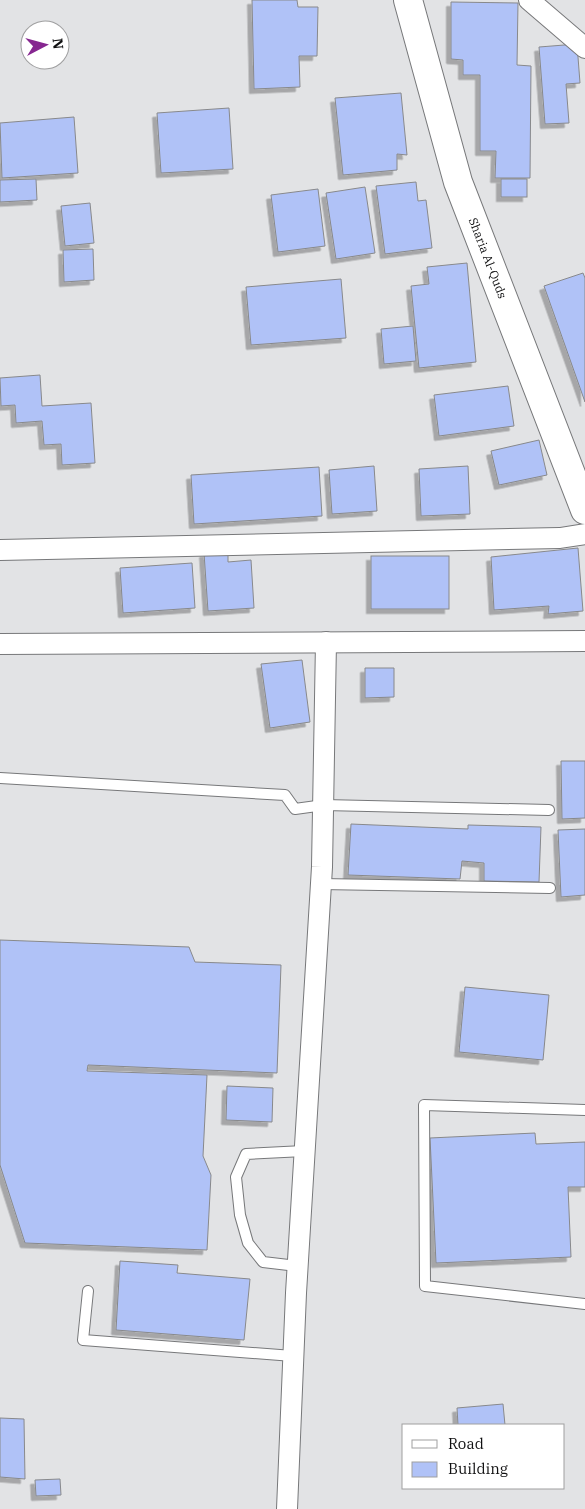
<svg xmlns="http://www.w3.org/2000/svg" width="585" height="1509" font-family="'IBM Plex Serif',serif">
<style>
.building{fill:#b0c2f7;stroke:#88898b;filter:url(#shadow)}
.lines{fill:none;stroke-linecap:round;stroke-linejoin:round}
.lane-casing{stroke:#77787a;stroke-width:12}
.street-casing{stroke:#77787a;stroke-width:22}
.secondary-casing{stroke:#77787a;stroke-width:30}
.lane{stroke:#fff;stroke-width:10}
.street{stroke:#fff;stroke-width:20}
.secondary{stroke:#fff;stroke-width:28}
.labels{text-anchor:middle;dominant-baseline:central;stroke-width:4;stroke-linejoin:round;paint-order:stroke}
.street-label{font-size:12px;fill:#101011;stroke:#fff}
</style>
<defs>
<filter id="shadow"><feDropShadow dx="-4.5" dy="4.5" stdDeviation="0" flood-color="#0004"/></filter>
</defs>
<rect width="100%" height="100%" fill="#e2e3e5"/>
<g class="building">
<polygon points="252,0 297,0 298,7 318,7 317,56 299,56 300,87 254,89"/>
<polygon points="451,2 518,3 517,65 531,66 530,178 495,178 496,151 480,151 480,75 463,75 463,60 451,59"/>
<polygon points="577,44 580,83 566,84 569,123 545,124 539,47"/>
<polygon points="401,93 407,155 397,154 397,170 343,175 335,98"/>
<polygon points="229,108 233,169 161,173 157,113"/>
<polygon points="74,117 78,173 2,178 0,123"/>
<polygon points="36,179 37,200 0,202 0,180"/>
<rect x="501" y="179" width="26" height="18"/>
<polygon points="416,182 418,201 426,200 432,248 385,254 376,186"/>
<polygon points="365,187 375,253 336,259 326,193"/>
<polygon points="318,189 325,246 278,252 271,195"/>
<polygon points="90,203 94,243 65,246 61,206"/>
<polygon points="93,249 94,280 64,282 63,250"/>
<polygon points="467,263 476,362 419,368 411,286 429,284 427,267"/>
<polygon points="583,273 585,278 585,402 544,286"/>
<polygon points="341,279 346,338 251,345 246,287"/>
<polygon points="413,326 416,361 384,364 381,329"/>
<polygon points="40,375 42,406 91,403 95,463 62,465 61,444 44,445 42,421 16,423 15,405 1,406 0,378"/>
<polygon points="508,386 514,426 439,436 434,395"/>
<polygon points="539,440 547,475 499,485 491,451"/>
<polygon points="374,466 377,511 332,514 329,470"/>
<polygon points="468,466 470,514 421,516 419,469"/>
<polygon points="319,467 322,516 194,524 191,475"/>
<polygon points="578,548 583,611 548,614 549,606 494,610 491,557"/>
<polygon points="228,551 228,562 251,560 254,608 208,611 204,553"/>
<rect x="371" y="556" width="78" height="53"/>
<polygon points="192,563 195,608 123,613 120,568"/>
<polygon points="302,660 310,722 270,728 261,664"/>
<polygon points="365,668 394,668 394,697 365,698"/>
<polygon points="561,761 585,761 585,818 562,819"/>
<polygon points="351,824 468,829 468,825 541,827 539,882 484,881 484,863 462,861 460,879 348,875"/>
<polygon points="585,829 585,895 561,897 558,830"/>
<polygon points="0,940 189,947 195,962 281,965 277,1073 88,1065 87,1071 207,1075 203,1156 211,1175 207,1250 25,1243 0,1165"/>
<polygon points="465,987 549,995 543,1060 459,1052"/>
<polygon points="227,1086 273,1088 272,1122 226,1120"/>
<polygon points="535,1133 536,1144 585,1142 585,1187 568,1187 571,1257 436,1263 430,1138"/>
<polygon points="120,1261 178,1265 177,1273 250,1279 244,1340 116,1330"/>
<polygon points="503,1404 505,1425 458,1425 457,1408"/>
<polygon points="0,1418 24,1419 25,1479 0,1477"/>
<polygon points="60,1479 61,1495 36,1496 35,1480"/>
</g>
<g class="lines">
<g class="lane-casing">
<g id="lane">
<polyline points="0,778 285,795 295,809 324,805 549,810"/>
<polyline points="321,884 550,888"/>
<polyline points="585,1110 424,1105 425,1286 585,1304"/>
<polyline points="297,1266 263,1262 248,1243 240,1215 236,1177 246,1154 304,1151"/>
<polyline points="88,1291 83,1340 293,1356"/>
</g>
</g>
<g class="street-casing">
<g id="street">
<polyline points="529,0 585,48"/>
<polyline points="0,550 560,538 585,534"/>
<polyline points="0,644 585,641"/>
<polyline points="287,1509 296,1293 322,867 326,642"/>
</g>
</g>
<g class="secondary-casing">
<polyline id="secondary" points="408,0 458,182 585,510"/>
</g>
<use href="#lane" class="lane"/>
<use href="#street" class="street"/>
<use href="#secondary" class="secondary"/>
</g>
<g class="labels">
<g class="street-label">
<text transform="translate(488 258) rotate(69)">Sharia Al-Quds</text>
</g>
</g>
<rect x="402" y="1424" width="162" height="65" fill="#ffffff" stroke="#9f9fa0"/>
<rect x="412" y="1440" width="25" height="8" fill="#ffffff" stroke="#9f9fa0"/>
<text x="448" y="1449" font-size="15" fill="#101011">Road</text>
<rect x="412" y="1462" width="25" height="15" fill="#b0c2f7" stroke="#9f9fa0"/>
<text x="448" y="1474" font-size="15" fill="#101011">Building</text>
<g transform="translate(45 45) rotate(84)"><circle r="24" fill="#ffffff" stroke="#9f9fa0"/>
<path d="M0-4L9 19L0 12L-9 19Z" fill="#862690"/>
<text y="-8" font-size="14" font-weight="bold" text-anchor="middle" fill="#101011">N</text>
</g>
</svg>
